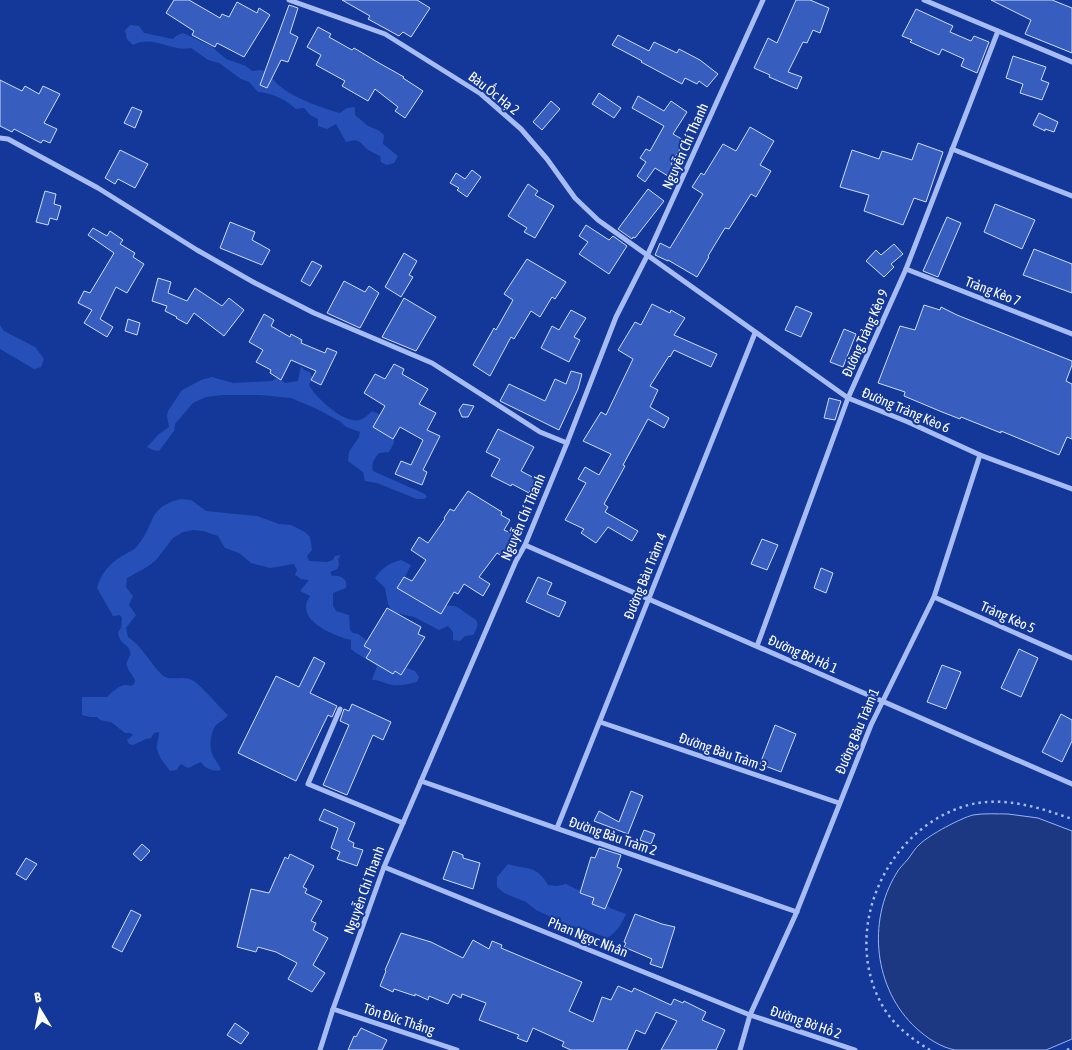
<svg xmlns="http://www.w3.org/2000/svg" width="1072" height="1050" font-family="'Asap Condensed',sans-serif">
<style>
.green{fill:#2650b7}
.water{fill:#1d3882;stroke:#98b4f6}
.building{fill:#375ebf;stroke:#cedcfd}
.lines{fill:none;stroke-linecap:round;stroke-linejoin:round}
.path{stroke:#a6bcf3;stroke-width:2.5;stroke-dasharray:2.5 4;stroke-linecap:butt}
.street{stroke:#a6bcf3;stroke-width:5}
.labels{text-anchor:middle;dominant-baseline:central;stroke-width:4;stroke-linejoin:round;paint-order:stroke}
.street-label{font-size:14px;fill:#fff;stroke:#133899}
</style>
<rect width="100%" height="100%" fill="#133899"/>
<g class="green">
<path d="M 130,25 L 139,26 L 144,33 L 173,39 L 176,36 L 183,33 L 211,46 L 226,59 L 246,66 L 252,71 L 261,70 L 270,73 C 276,93 322,108 340,113 L 347,108 L 355,107 L 355,115 L 368,126 L 378,130 L 384,135 L 383,144 L 398,156 L 394,163 L 387,165 L 381,162 L 380,156 C 375,153 368,151 365,147 C 358,139 355,139 346,142 L 336,124 L 327,129 L 318,126 L 318,119 L 310,115 L 304,108 L 296,109 C 285,99 272,93 258,92 L 249,82 L 241,79 L 219,63 L 208,60 L 191,48 C 171,52 152,34 133,45 L 127,39 L 125,30 Z"/>
<polygon points="0,325 4,331 35,347 44,359 41,367 34,369 0,349"/>
<path d="M 301,366 L 304,370 L 310,372 L 312,378 L 309,385 C 315,397 344,424 359,420 C 364,419 368,415 372,411 C 385,416 393,421 397,435 L 394,438 L 394,443 L 389,452 L 379,453 C 374,459 371,463 373,471 L 425,494 L 427,497 L 424,499 L 417,499 L 377,483 L 365,481 L 363,472 L 348,461 L 349,452 L 359,437 L 360,432 L 346,427 L 341,422 L 317,409 L 291,398 L 260,395 L 222,395 L 206,397 L 193,403 L 175,424 L 174,431 L 159,451 L 153,450 L 147,447 L 159,434 L 169,427 L 167,416 L 168,411 L 182,390 L 201,380 L 212,377 L 233,383 L 272,381 L 278,377 L 285,383 L 298,381 Z"/>
<path d="M 180,499 L 191,500 L 206,511 L 257,516 L 279,524 L 291,525 L 305,532 L 310,537 L 312,550 L 307,556 L 309,561 L 327,562 L 333,560 L 335,556 L 341,555 L 338,559 L 339,565 L 337,569 L 330,572 L 332,576 C 340,575 348,578 346,588 L 333,593 L 333,606 L 336,611 L 349,615 L 350,630 L 353,633 L 358,634 L 397,664 L 415,671 L 419,677 L 417,682 C 407,684 399,687 388,684 C 382,682 379,680 372,680 L 377,666 L 356,653 L 351,649 L 351,640 C 336,636 306,625 306,607 C 306,603 308,599 310,596 L 300,591 L 309,580 L 301,579 L 295,575 L 297,570 L 294,564 L 270,568 L 251,563 L 239,553 L 225,548 L 218,536 L 203,531 L 193,530 L 183,532 L 173,538 L 156,560 L 147,567 L 127,578 L 126,587 L 133,596 L 129,605 L 136,615 L 126,628 L 128,637 C 142,646 150,663 162,675 C 170,682 182,675 192,680 C 200,684 219,707 228,715 C 225,720 220,721 216,725 C 210,732 209,749 213,756 C 216,761 219,764 221,770 C 214,772 205,769 201,762 L 188,768 L 181,764 L 176,770 L 170,771 C 165,764 155,753 157,744 C 158,739 159,738 159,732 L 154,733 L 151,738 L 146,739 L 133,745 L 129,744 L 127,740 L 133,735 L 130,733 L 125,733 L 111,722 L 100,720 L 97,717 L 90,717 L 82,715 L 82,697 L 107,697 C 114,691 121,682 131,686 L 134,684 L 135,680 C 133,675 128,671 127,666 C 125,660 132,657 130,651 C 127,642 120,646 118,632 L 121,628 L 122,618 L 120,615 L 113,616 L 97,588 C 101,573 109,564 122,556 C 128,552 134,551 138,545 C 156,523 147,508 180,499 Z"/>
<path d="M 401,560 L 411,565 L 404,579 L 449,606 C 455,605 458,607 463,611 C 473,619 484,619 473,635 L 465,636 L 460,641 L 453,640 L 453,632 L 448,626 L 439,630 L 414,617 L 392,612 L 388,604 L 385,588 L 375,578 C 382,568 389,563 401,560 Z"/>
<path d="M 508,864 C 527,870 537,865 548,885 L 557,886 L 566,884 L 578,890 L 590,892 L 602,897 L 610,908 L 626,914 C 621,925 617,932 607,938 L 582,928 L 570,926 L 536,910 L 526,902 L 504,893 L 497,887 L 497,877 Z"/>
</g>
<path class="water" d="M 1008,814 L 1038,818 L 1072,831 L 1072,1039 L 1046,1050 L 955,1050 C 940,1047 927,1038 916,1028 C 874,989 867,922 896,874 C 899,868 904,864 908,859 C 912,854 915,848 920,844 C 929,835 961,818 973,815 C 984,813 997,814 1008,814 Z"/>
<g class="building">
<polygon points="174,0 189,0 220,18 222,14 229,17 237,2 257,13 259,8 270,15 244,57 217,43 215,47 192,35 194,31 166,13"/>
<polygon points="342,0 417,0 430,8 411,37 403,32 399,36 368,19 370,16"/>
<polygon points="796,0 810,0 829,8 820,33 813,30 807,43 803,42 788,72 802,77 797,89 769,77 770,75 754,68 768,38 777,43"/>
<polygon points="991,0 1052,0 1072,8 1072,53 1025,34 1031,20"/>
<polygon points="289,5 298,8 290,33 298,37 288,62 281,60 267,88 260,85"/>
<polygon points="916,9 953,26 950,32 971,41 974,36 989,42 977,73 961,66 964,59 942,49 939,55 910,42 912,40 902,36"/>
<polygon points="318,27 331,34 329,37 352,50 354,48 379,63 404,77 403,78 423,91 405,118 395,111 398,107 375,89 368,101 342,86 345,81 316,65 321,55 307,47"/>
<polygon points="618,35 649,51 654,42 677,53 679,49 700,60 718,74 707,87 699,81 697,84 685,78 682,84 641,62 642,61 612,45"/>
<polygon points="1013,56 1046,67 1041,80 1049,83 1042,100 1020,93 1023,84 1006,78"/>
<polygon points="0,80 22,91 25,86 39,94 43,86 60,94 44,123 57,129 50,143 43,140 41,143 14,129 12,132 0,126"/>
<polygon points="599,93 621,108 614,118 592,104"/>
<polygon points="638,96 664,111 671,101 687,112 673,134 685,141 671,164 681,170 676,181 655,168 645,182 637,176 646,162 640,158 646,149 650,151 664,126 632,108"/>
<polygon points="551,101 560,109 542,130 533,122"/>
<polygon points="132,107 142,111 135,128 124,123"/>
<polygon points="1039,113 1058,122 1054,132 1045,129 1045,131 1033,125"/>
<polygon points="750,127 774,141 760,165 771,171 756,197 751,194 729,229 725,228 708,256 709,257 697,277 668,260 668,261 655,255 660,243 670,248 703,194 692,187 701,173 704,175 723,144 736,151"/>
<polygon points="918,143 943,152 926,202 914,198 903,225 864,211 869,195 840,187 852,150 879,159 882,151 912,160"/>
<polygon points="120,150 148,164 135,188 118,179 115,184 105,178"/>
<polygon points="472,170 481,177 467,197 457,190 459,188 450,183 456,173 465,179"/>
<polygon points="528,184 538,191 535,195 554,206 535,238 524,232 527,228 508,216"/>
<polygon points="648,189 664,201 635,238 633,237 632,239 618,229"/>
<polygon points="45,191 56,194 54,204 61,206 57,220 50,218 48,225 36,222"/>
<polygon points="995,204 1035,220 1022,249 984,232"/>
<polygon points="947,217 961,223 938,277 923,271"/>
<polygon points="230,222 255,232 252,240 270,250 262,265 220,248"/>
<polygon points="586,225 609,240 613,236 627,246 609,274 579,254 588,242 579,236"/>
<polygon points="93,228 107,236 110,231 123,240 120,244 135,253 133,257 144,264 127,293 116,287 100,319 113,327 107,337 84,323 92,310 78,303 84,291 90,293 114,253 88,235"/>
<polygon points="894,244 903,254 891,264 894,267 884,277 866,261 876,250 881,255"/>
<polygon points="1034,249 1072,264 1072,293 1023,275"/>
<polygon points="404,253 417,261 409,275 413,277 401,297 385,287"/>
<polygon points="527,259 566,282 555,299 552,297 540,317 531,311 514,339 511,337 490,376 473,365 494,328 496,330 513,300 504,294"/>
<polygon points="312,261 322,266 310,286 301,281"/>
<polygon points="158,278 171,282 168,293 187,301 195,288 222,306 229,298 244,310 224,336 194,313 187,324 176,318 177,317 165,311 167,306 152,301"/>
<polygon points="344,281 365,292 369,286 379,293 360,328 327,313"/>
<polygon points="404,298 436,317 416,351 382,337"/>
<polygon points="652,304 670,313 671,310 685,318 674,335 717,354 711,367 674,350 670,357 669,356 650,386 658,390 650,407 669,418 664,428 648,419 623,465 625,466 604,504 608,507 605,512 638,531 632,541 608,527 596,543 581,533 584,529 565,520 586,483 578,479 585,467 599,475 611,454 583,441 601,412 606,415 633,359 618,350 635,322 641,325"/>
<polygon points="924,305 940,310 941,307 957,315 1072,361 1072,365 1066,381 1072,384 1072,439 1067,437 1059,455 1001,431 1001,433 961,417 960,419 942,412 904,396 905,392 878,383 900,326 915,330"/>
<polygon points="796,306 812,313 801,337 785,330"/>
<polygon points="571,310 586,318 574,337 580,340 569,362 541,348 552,326 559,330"/>
<polygon points="264,314 274,320 271,326 290,337 291,334 302,340 301,343 325,353 327,348 337,352 321,385 311,380 316,371 291,360 281,380 270,373 271,370 256,362 263,350 249,342"/>
<polygon points="128,319 140,323 137,335 125,331"/>
<polygon points="844,329 856,334 843,367 830,362"/>
<polygon points="394,364 404,369 402,374 428,389 419,404 436,413 427,430 440,436 423,470 427,472 422,485 395,474 401,461 411,465 423,440 400,427 393,439 373,427 385,406 364,393 375,374 385,379"/>
<polygon points="571,371 582,374 578,389 559,430 500,401 509,384 545,401 555,379 566,384"/>
<polygon points="829,398 841,401 835,420 824,418"/>
<polygon points="463,404 474,406 468,417 462,417 459,410"/>
<polygon points="498,429 534,447 521,471 536,479 529,493 512,484 511,486 491,476 500,459 486,452"/>
<polygon points="468,491 502,512 501,515 510,520 504,530 513,534 507,546 508,547 502,556 497,553 479,577 490,584 483,596 464,584 458,594 454,592 441,614 397,588 404,577 412,581 426,560 411,550 419,537 428,543 445,519 444,518 450,509 454,511"/>
<polygon points="762,539 778,545 767,570 751,564"/>
<polygon points="821,568 833,573 826,593 814,588"/>
<polygon points="538,577 552,583 547,594 566,602 559,617 526,602"/>
<polygon points="387,608 421,627 418,634 425,637 401,675 395,671 393,674 366,658 371,650 364,646"/>
<polygon points="1019,649 1038,658 1021,697 1001,688"/>
<polygon points="314,657 325,663 310,693 337,706 332,717 328,715 296,781 238,753 276,676 299,687"/>
<polygon points="942,665 961,672 946,709 927,702"/>
<polygon points="352,704 391,722 383,740 373,735 347,795 323,785 349,725 340,721 344,709 349,711"/>
<polygon points="1061,714 1072,720 1072,741 1062,762 1042,752"/>
<polygon points="775,725 796,734 781,772 760,764"/>
<polygon points="631,791 643,796 628,834 594,821 599,811 619,822"/>
<polygon points="324,809 355,823 348,840 354,843 353,847 363,850 357,866 337,859 340,852 331,848 338,828 319,820"/>
<polygon points="644,830 655,834 651,844 640,840"/>
<polygon points="142,844 150,851 141,861 133,854"/>
<polygon points="599,848 621,855 617,867 622,869 605,909 592,904 594,898 580,893 591,857 595,858"/>
<polygon points="453,851 463,855 463,858 480,863 473,889 443,879"/>
<polygon points="290,854 314,866 303,887 307,889 305,893 322,901 311,921 316,923 313,930 328,938 313,965 325,973 312,992 288,979 297,963 276,952 258,947 256,952 237,947 251,889 269,893 285,857 288,859"/>
<polygon points="26,858 37,864 26,880 16,874"/>
<polygon points="131,910 141,915 122,952 112,947"/>
<polygon points="635,914 662,924 675,927 662,968 650,964 652,959 624,947 626,943 624,942"/>
<polygon points="401,933 431,942 463,958 473,940 489,949 492,941 502,945 501,948 582,982 569,1011 593,1022 602,997 611,1000 618,986 632,992 634,988 671,1005 674,999 683,1003 684,1001 706,1012 702,1020 725,1030 716,1050 661,1050 677,1021 656,1012 645,1034 636,1030 627,1050 571,1050 562,1046 564,1042 533,1028 527,1042 517,1038 519,1035 479,1020 486,1003 462,994 461,998 453,994 448,1004 429,996 428,1000 415,994 415,996 394,989 393,992 380,986 386,971 385,970"/>
<polygon points="235,1023 249,1033 241,1044 227,1035"/>
<polygon points="361,1028 387,1040 382,1050 348,1050 354,1036 356,1037"/>
</g>
<g class="lines">
<g class="path">
<path d="M 930,1050 C 913,1040 896,1027 885,1010 C 839,936 883,831 965,806 C 1001,795 1038,807 1072,819"/>
<polyline points="1067,1050 1072,1047"/>
</g>
<g class="street">
<polyline points="289,0 385,34 481,94 521,129 547,159 575,198 598,220 848,398 908,422 980,455 1072,489"/>
<polyline points="924,0 1072,62"/>
<polyline points="0,138 8,139 98,188 197,250 255,283 314,313 432,363 540,432 567,443"/>
<polyline points="952,149 1072,196"/>
<polyline points="906,269 1072,334"/>
<polyline points="525,545 1072,784"/>
<polyline points="934,597 1072,658"/>
<polyline points="757,646 848,398 906,269 998,31"/>
<polyline points="340,709 308,784 403,823"/>
<polyline points="600,722 839,803"/>
<polyline points="421,781 797,912"/>
<polyline points="557,828 755,333"/>
<polyline points="384,867 750,1015 855,1050"/>
<polyline points="333,1009 457,1050"/>
<polyline points="320,1050 333,1009 384,867 516,561 525,545 567,443 616,317 647,256 763,0"/>
<polyline points="740,1050 750,1015 795,916 871,725 934,597 980,455"/>
</g>
</g>
<g class="labels">
<g class="street-label">
<text transform="translate(494 93) rotate(38)">Bàu Ốc Hạ 2</text>
<text transform="translate(685 146) rotate(-66)">Nguyễn Chí Thanh</text>
<text transform="translate(993 291) rotate(21)">Trảng Kèo 7</text>
<text transform="translate(865 333) rotate(-66)">Đường Trảng Kèo 9</text>
<text transform="translate(906 410) rotate(23)">Đường Trảng Kèo 6</text>
<text transform="translate(523 517) rotate(-67)">Nguyễn Chí Thanh</text>
<text transform="translate(645 576) rotate(-68)">Đường Bàu Tràm 4</text>
<text transform="translate(1008 617) rotate(24)">Trảng Kèo 5</text>
<text transform="translate(803 654) rotate(24)">Đường Bờ Hồ 1</text>
<text transform="translate(857 731) rotate(-67)">Đường Bàu Tràm 1</text>
<text transform="translate(723 752) rotate(19)">Đường Bàu Tràm 3</text>
<text transform="translate(613 836) rotate(19)">Đường Bàu Tràm 2</text>
<text transform="translate(364 890) rotate(-70)">Nguyễn Chí Thanh</text>
<text transform="translate(588 937) rotate(22)">Phan Ngọc Nhân</text>
<text transform="translate(399 1019) rotate(18)">Tôn Đức Thắng</text>
<text transform="translate(806 1022) rotate(19)">Đường Bờ Hồ 2</text>
</g>
</g>
<g transform="translate(40 1010) rotate(350)" stroke="#133899" stroke-width="4" paint-order="stroke">
<path d="M0-4L9 19L0 12L-9 19Z" fill="#ffffff"/>
<text y="-8" font-size="14" font-weight="bold" text-anchor="middle" fill="#ffffff">B</text>
</g>
</svg>
